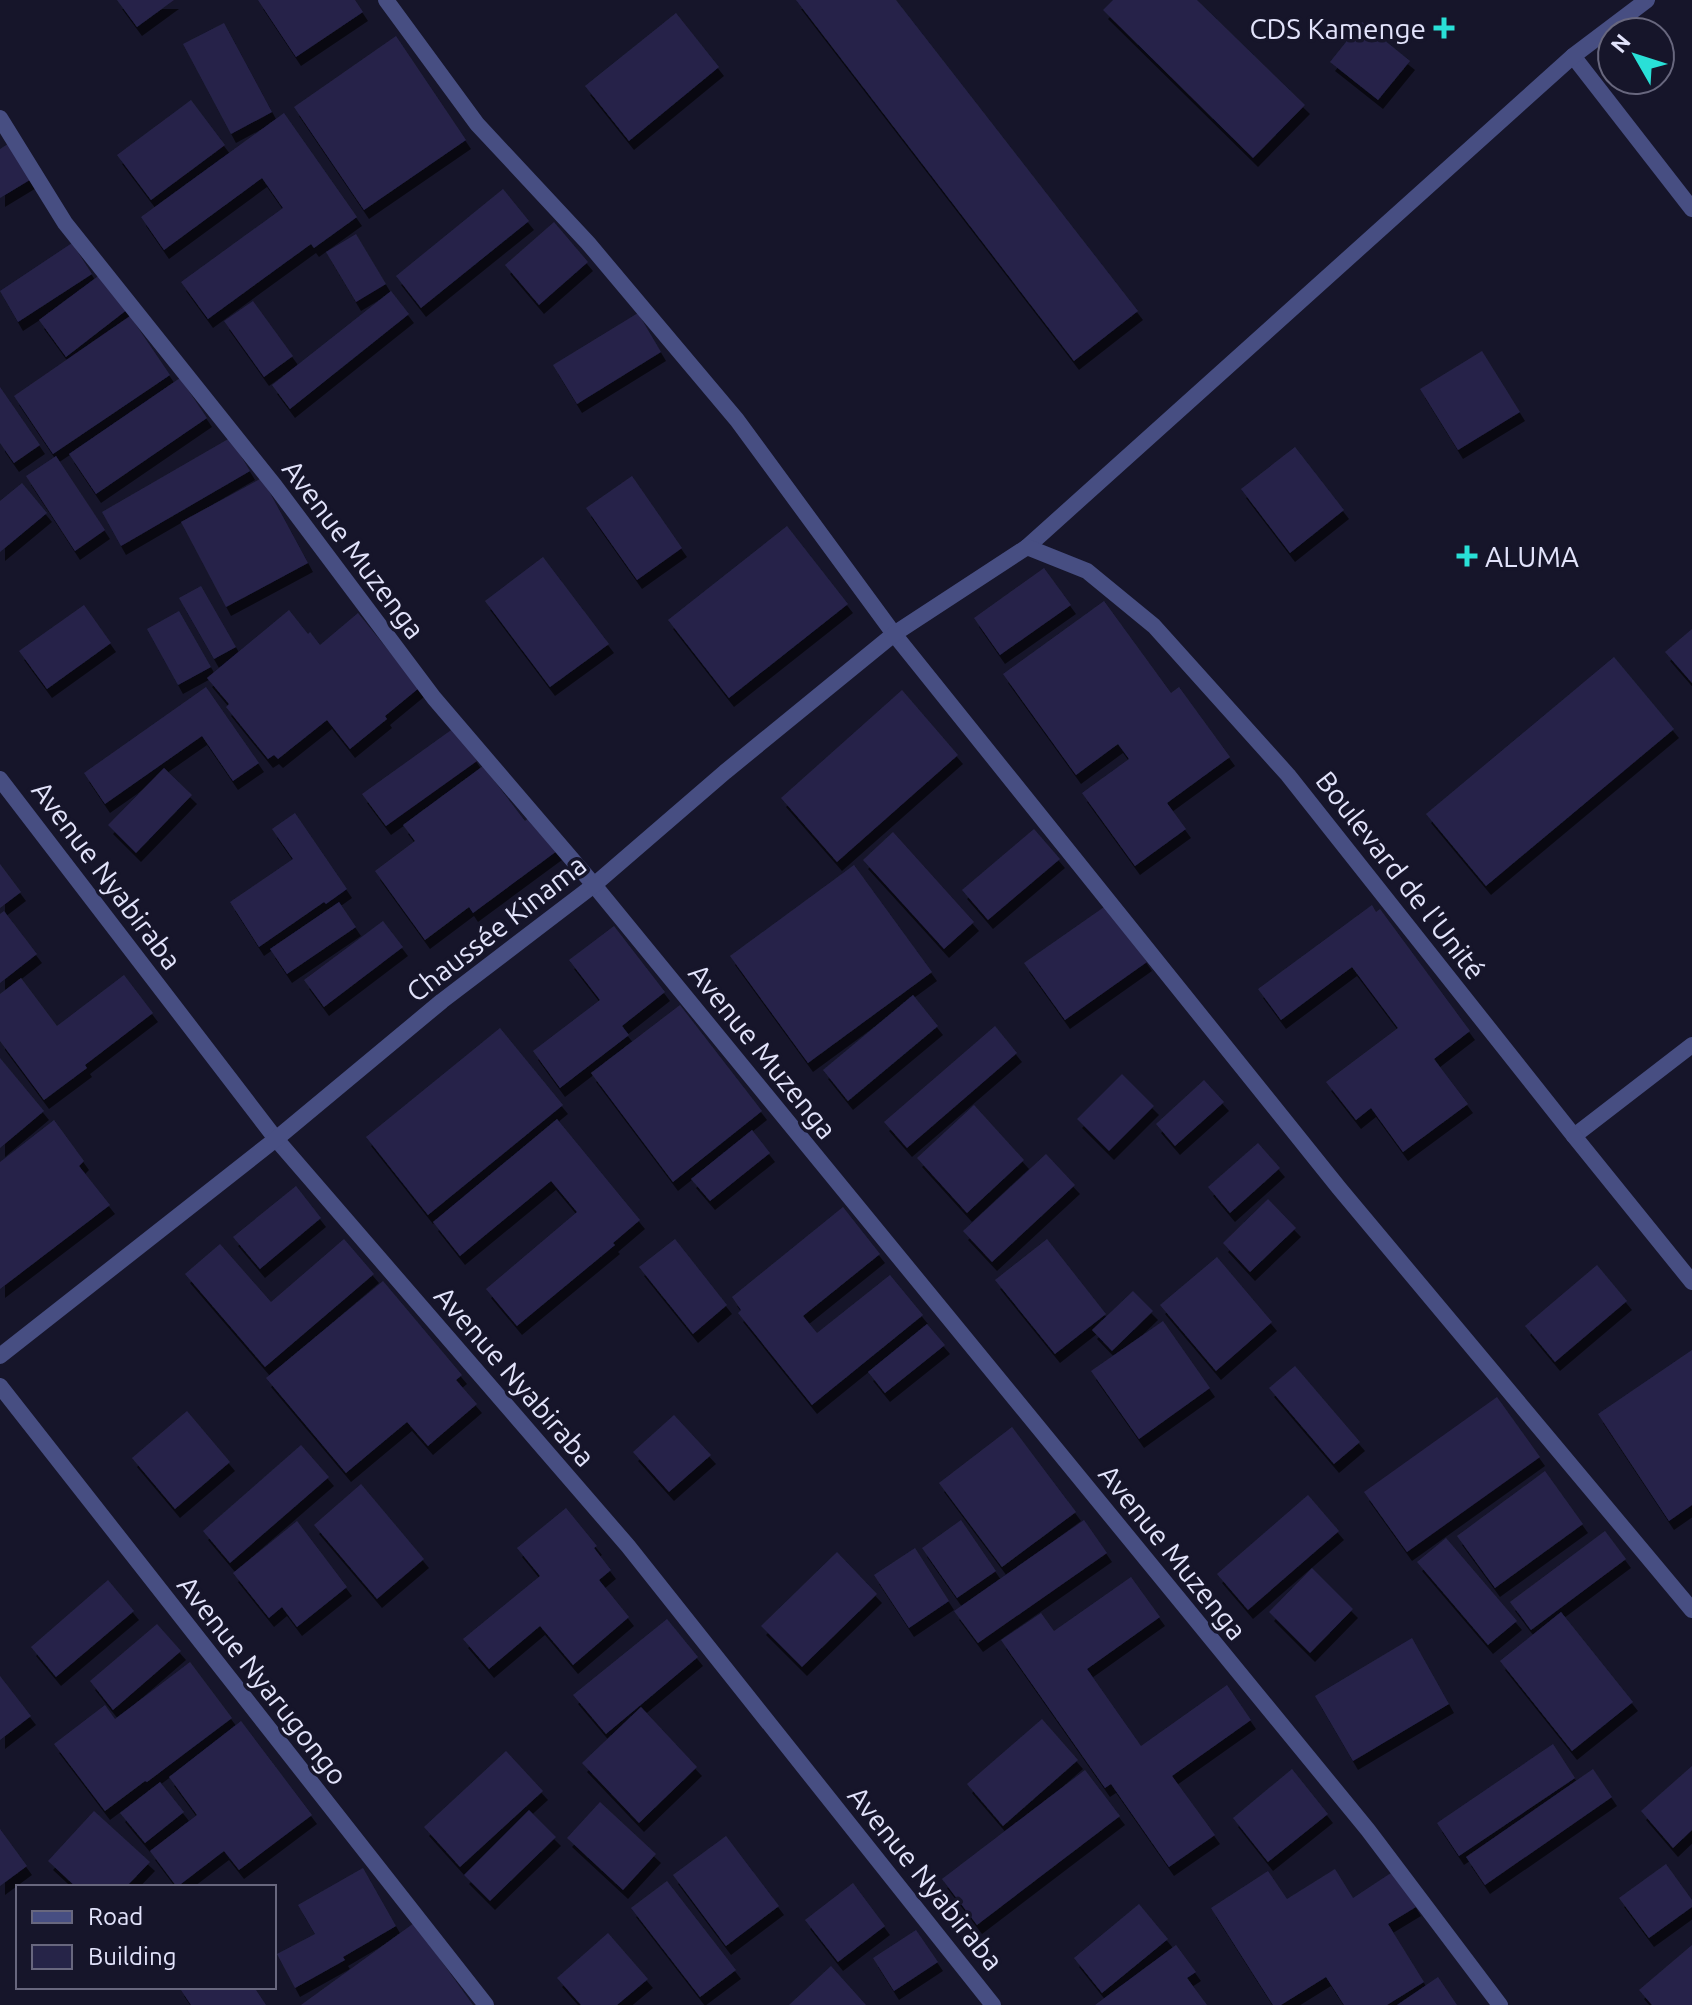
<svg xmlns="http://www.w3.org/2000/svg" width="1692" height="2005" font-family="Ubuntu,sans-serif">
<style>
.building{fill:#262448;filter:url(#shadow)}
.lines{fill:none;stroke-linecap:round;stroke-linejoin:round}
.minor{stroke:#474e82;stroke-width:16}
.tertiary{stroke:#474e82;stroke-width:16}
.poi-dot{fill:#29e0d7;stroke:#16152a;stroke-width:3}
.labels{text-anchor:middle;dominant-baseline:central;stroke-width:7;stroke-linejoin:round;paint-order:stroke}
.poi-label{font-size:28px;fill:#e2e3fb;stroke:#16152a;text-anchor:end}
.street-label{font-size:28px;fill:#e2e3fb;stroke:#16152a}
</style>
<defs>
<filter id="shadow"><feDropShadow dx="5" dy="9" stdDeviation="0" flood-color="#0009"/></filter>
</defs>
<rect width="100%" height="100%" fill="#16152a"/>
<g class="building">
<polygon points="117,0 174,0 137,27"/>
<polygon points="258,0 355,0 363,12 296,57"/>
<polygon points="796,0 896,0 1138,311 1074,361"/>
<polygon points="1113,0 1197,0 1305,105 1253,158 1103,10"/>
<polygon points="676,13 719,67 629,141 585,86"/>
<polygon points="1362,22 1410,61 1378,100 1330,62"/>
<polygon points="224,23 272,112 231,134 183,44"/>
<polygon points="396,36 466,140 364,210 294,107"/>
<polygon points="191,100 225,145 151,200 117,155"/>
<polygon points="284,113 357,217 314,248 311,244 208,319 181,282 283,208 262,178 164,250 141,217"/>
<polygon points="11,142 33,178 0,198 0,149"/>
<polygon points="503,189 529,221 421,308 396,276"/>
<polygon points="554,222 588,262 539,305 505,265"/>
<polygon points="356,234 386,284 356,302 326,252"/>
<polygon points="72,243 92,274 18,322 0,291"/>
<polygon points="101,274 128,309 66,357 39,320"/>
<polygon points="391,291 409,314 290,409 272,385"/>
<polygon points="253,301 293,356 264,377 224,321"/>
<polygon points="638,313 661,352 577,404 553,365"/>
<polygon points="130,316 170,375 53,454 14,396"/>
<polygon points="1482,351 1520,412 1458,450 1420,389"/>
<polygon points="180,378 207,418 96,494 69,454"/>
<polygon points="0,387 40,445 14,463 0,443"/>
<polygon points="230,438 250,471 121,546 102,512"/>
<polygon points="1295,447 1344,510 1290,553 1241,489"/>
<polygon points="56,456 105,530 75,551 26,476"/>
<polygon points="632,476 682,548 637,580 586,508"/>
<polygon points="262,478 308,563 226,607 181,522"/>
<polygon points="22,483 47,513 0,552 0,501"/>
<polygon points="787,526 848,604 729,698 668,620"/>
<polygon points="543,557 609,644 550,687 485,601"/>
<polygon points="1044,568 1071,605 1000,655 974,618"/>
<polygon points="201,586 236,647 214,659 179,598"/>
<polygon points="1104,601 1171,693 1179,687 1230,757 1167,803 1186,829 1135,866 1082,793 1129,759 1118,744 1076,775 1003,674"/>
<polygon points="84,605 111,643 47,689 19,651"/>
<polygon points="289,610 308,634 310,632 320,645 358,613 419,688 385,716 387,719 350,749 327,720 278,759 274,755 268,759 226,707 229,704 207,678"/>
<polygon points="179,611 211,667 178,685 147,629"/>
<polygon points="1692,629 1692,683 1665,652"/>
<polygon points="1614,657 1674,729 1486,886 1426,814"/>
<polygon points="206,687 259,763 233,781 202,736 105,804 84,773"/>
<polygon points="902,690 958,755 837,862 781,798"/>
<polygon points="454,728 477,761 386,826 362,794"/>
<polygon points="483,766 525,821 531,816 557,851 473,913 469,907 425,940 375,871 415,841 403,825"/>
<polygon points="164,768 192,795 136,853 108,825"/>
<polygon points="295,813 347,889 326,904 324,902 259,947 230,902 293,859 272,829"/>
<polygon points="1034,829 1060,859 988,920 962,890"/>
<polygon points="893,832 974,922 944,949 863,860"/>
<polygon points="0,864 21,892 0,908"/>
<polygon points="854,865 932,972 808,1063 730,956"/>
<polygon points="339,902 356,927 287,974 270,949"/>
<polygon points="1107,905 1147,962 1065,1020 1024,963"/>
<polygon points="1372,905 1376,912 1380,909 1470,1031 1434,1059 1468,1104 1403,1152 1371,1108 1356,1120 1326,1082 1398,1028 1352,967 1281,1020 1258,989"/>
<polygon points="4,911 37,954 0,983 0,914"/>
<polygon points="383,921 403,947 324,1007 304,980"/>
<polygon points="614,926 665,992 622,1026 629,1035 560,1088 533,1051 600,1000 569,960"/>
<polygon points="124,975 153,1013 85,1065 87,1068 44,1100 0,1041 0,994 21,978 57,1026"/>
<polygon points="913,995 938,1026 848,1101 823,1070"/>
<polygon points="680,1005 762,1111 673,1182 591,1073"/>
<polygon points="995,1026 1017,1053 907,1148 884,1122"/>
<polygon points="500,1028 563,1105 428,1215 366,1137"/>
<polygon points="0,1058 44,1111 0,1148"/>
<polygon points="1122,1074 1154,1106 1109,1151 1077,1119"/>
<polygon points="1204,1080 1224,1102 1175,1146 1156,1124"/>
<polygon points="974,1105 1024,1160 967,1213 917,1158"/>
<polygon points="557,1119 640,1220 613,1243 615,1245 517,1326 486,1289 577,1212 551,1181 460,1256 433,1222"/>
<polygon points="54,1120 84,1161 79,1166 110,1205 0,1289 0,1162"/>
<polygon points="752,1130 770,1153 710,1201 691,1179"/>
<polygon points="1258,1143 1280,1168 1230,1213 1208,1187"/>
<polygon points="1046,1154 1075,1185 992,1262 963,1231"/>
<polygon points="296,1186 321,1218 260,1269 233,1237"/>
<polygon points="1268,1199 1296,1228 1250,1272 1223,1243"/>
<polygon points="843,1207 880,1254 803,1316 817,1333 890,1275 923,1315 812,1405 738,1313 741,1310 732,1297"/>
<polygon points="344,1239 374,1274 265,1367 185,1274 220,1244 271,1302"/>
<polygon points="675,1239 727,1305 693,1334 639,1267"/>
<polygon points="1047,1239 1106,1314 1055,1354 995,1280"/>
<polygon points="1217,1257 1272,1322 1216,1371 1160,1305"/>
<polygon points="1597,1265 1627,1301 1555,1362 1525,1326"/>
<polygon points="383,1281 462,1375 456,1380 477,1404 428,1446 407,1422 346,1473 266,1378"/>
<polygon points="1133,1291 1153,1311 1112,1351 1092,1330"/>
<polygon points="1163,1321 1210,1388 1139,1439 1091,1371"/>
<polygon points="927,1324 945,1345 885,1393 868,1372"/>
<polygon points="1692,1350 1692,1505 1669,1521 1598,1414"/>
<polygon points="1295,1366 1360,1442 1334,1464 1269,1388"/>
<polygon points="1497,1397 1540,1457 1407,1552 1364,1492"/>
<polygon points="187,1411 230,1462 175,1509 132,1458"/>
<polygon points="674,1415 711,1455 669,1492 633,1452"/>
<polygon points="1012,1427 1076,1512 1002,1567 939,1483"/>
<polygon points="301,1445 329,1477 230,1563 203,1531"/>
<polygon points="1545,1471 1583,1524 1495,1588 1457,1536"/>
<polygon points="361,1484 424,1559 377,1599 314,1525"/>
<polygon points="1308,1495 1339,1531 1248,1610 1217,1574"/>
<polygon points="566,1508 597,1546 594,1548 611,1570 599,1580 629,1617 573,1665 540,1626 489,1669 463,1639 540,1576 517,1548"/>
<polygon points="961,1520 996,1571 957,1598 922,1548"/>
<polygon points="1084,1520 1107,1553 978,1643 954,1611"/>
<polygon points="297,1521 347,1587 297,1627 282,1607 269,1618 233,1573"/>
<polygon points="1605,1531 1626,1559 1531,1630 1510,1602"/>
<polygon points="1446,1538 1517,1621 1488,1645 1417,1562"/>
<polygon points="915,1548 949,1601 909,1628 874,1575"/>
<polygon points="837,1552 877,1594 802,1667 761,1626"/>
<polygon points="1312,1568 1353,1609 1310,1653 1269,1612"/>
<polygon points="1131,1577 1160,1617 1087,1669 1141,1746 1227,1685 1251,1720 1172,1776 1215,1835 1169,1867 1111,1784 1105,1788 1001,1640 1041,1613 1054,1631"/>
<polygon points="108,1580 134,1611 56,1677 31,1647"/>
<polygon points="1561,1612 1633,1702 1572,1751 1500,1661"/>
<polygon points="667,1619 698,1657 606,1734 573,1695"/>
<polygon points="157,1624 181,1651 113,1710 90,1681"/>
<polygon points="1412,1638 1449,1704 1353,1761 1315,1696"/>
<polygon points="190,1662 232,1718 147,1782 145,1781 105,1811 54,1744 105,1705 115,1719"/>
<polygon points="0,1676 31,1716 0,1740"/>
<polygon points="641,1707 697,1767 639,1823 582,1763"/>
<polygon points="1042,1719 1078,1760 1003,1826 967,1784"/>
<polygon points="241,1721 312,1815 239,1870 224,1851 177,1887 150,1851 197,1815 169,1777"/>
<polygon points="1553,1744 1575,1778 1459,1856 1437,1823"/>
<polygon points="506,1751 543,1791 460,1867 424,1827"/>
<polygon points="1692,1766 1692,1830 1673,1848 1641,1811"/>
<polygon points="1292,1769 1328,1814 1268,1862 1233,1818"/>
<polygon points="1593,1769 1612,1797 1485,1885 1466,1857"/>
<polygon points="1085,1770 1120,1816 977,1925 942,1879"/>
<polygon points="160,1782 184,1812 145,1843 120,1813"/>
<polygon points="600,1802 656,1854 623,1890 567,1838"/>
<polygon points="529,1810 556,1837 490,1901 464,1875"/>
<polygon points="94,1811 150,1862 126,1887 76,1887 48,1861"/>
<polygon points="0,1829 27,1866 0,1886"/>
<polygon points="726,1836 779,1906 726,1946 673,1875"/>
<polygon points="1666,1864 1692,1900 1692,1907 1649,1938 1619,1898"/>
<polygon points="363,1868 396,1926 343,1957 345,1960 295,1988 277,1954 315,1934 298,1905"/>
<polygon points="1335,1869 1353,1898 1394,1871 1416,1907 1388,1924 1424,1982 1387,2005 1344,2005 1326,1977 1281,2005 1273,2005 1211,1908 1268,1871 1287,1899"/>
<polygon points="667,1881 736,1970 700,1997 631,1908"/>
<polygon points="853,1883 885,1926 838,1962 805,1920"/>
<polygon points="1139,1904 1168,1939 1102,1993 1074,1958"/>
<polygon points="414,1923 473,2005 301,2005"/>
<polygon points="916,1930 938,1962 894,1991 873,1958"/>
<polygon points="608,1933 648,1979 617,2005 581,2005 557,1978"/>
<polygon points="1176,1945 1196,1972 1187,1978 1207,2005 1095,2005"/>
<polygon points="1692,1945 1692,2005 1652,2005 1639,1990"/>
<polygon points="831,1966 866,2005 789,2005"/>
<polygon points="1438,1977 1457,2005 1397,2005"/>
<polygon points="179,1987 254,1987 266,2005 191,2005"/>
</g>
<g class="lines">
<g class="minor">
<polyline points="386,0 477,124 588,243 737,420 894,634 1339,1188 1692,1610"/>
<polyline points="1573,56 1692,209"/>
<polyline points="0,118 65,223 275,486 434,698 594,885 1368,1830 1500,2005"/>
<polyline points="1027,547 1573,56 1647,0"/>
<polyline points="0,779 276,1139 628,1546 993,2005"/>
<polyline points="1574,1136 1692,1045"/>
<polyline points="0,1386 486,2005"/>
</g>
<polyline class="tertiary" points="0,1356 276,1139 442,1001 594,885 725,772 894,634 1027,547 1087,571 1154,626 1288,775 1574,1136 1692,1282"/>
</g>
<g class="poi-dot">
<path d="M1440 16h8v8h8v8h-8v8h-8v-8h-8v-8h8z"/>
<path d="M1463 544h8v8h8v8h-8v8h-8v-8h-8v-8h8z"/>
</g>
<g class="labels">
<g class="poi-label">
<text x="1426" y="28">CDS Kamenge</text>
<text x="1485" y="556" text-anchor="start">ALUMA</text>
</g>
<g class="street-label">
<text transform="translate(354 549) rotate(53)">Avenue Muzenga</text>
<text transform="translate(107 875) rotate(53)">Avenue Nyabiraba</text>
<text transform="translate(1401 875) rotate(52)">Boulevard de l'Unité</text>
<text transform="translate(496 928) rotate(-38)">Chaussée Kinama</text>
<text transform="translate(763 1051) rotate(51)">Avenue Muzenga</text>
<text transform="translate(515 1376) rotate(49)">Avenue Nyabiraba</text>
<text transform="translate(1173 1552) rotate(51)">Avenue Muzenga</text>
<text transform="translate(263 1680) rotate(52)">Avenue Nyarugongo</text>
<text transform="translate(926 1878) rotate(51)">Avenue Nyabiraba</text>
</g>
</g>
<rect x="16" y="1885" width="260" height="104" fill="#16152a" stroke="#68677e" stroke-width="2"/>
<rect x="32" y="1911" width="40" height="12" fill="#474e82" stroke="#68677e" stroke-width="2"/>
<text x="88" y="1925" font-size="24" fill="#e2e3fb">Road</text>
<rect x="32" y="1945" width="40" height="24" fill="#262448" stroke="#68677e" stroke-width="2"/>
<text x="88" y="1965" font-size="24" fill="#e2e3fb">Building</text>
<g transform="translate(1636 56) rotate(309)"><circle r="38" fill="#16152a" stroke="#68677e" stroke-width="2"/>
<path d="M0-6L14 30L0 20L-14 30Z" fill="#29e0d7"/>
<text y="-12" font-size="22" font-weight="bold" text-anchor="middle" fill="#e2e3fb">N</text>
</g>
</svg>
